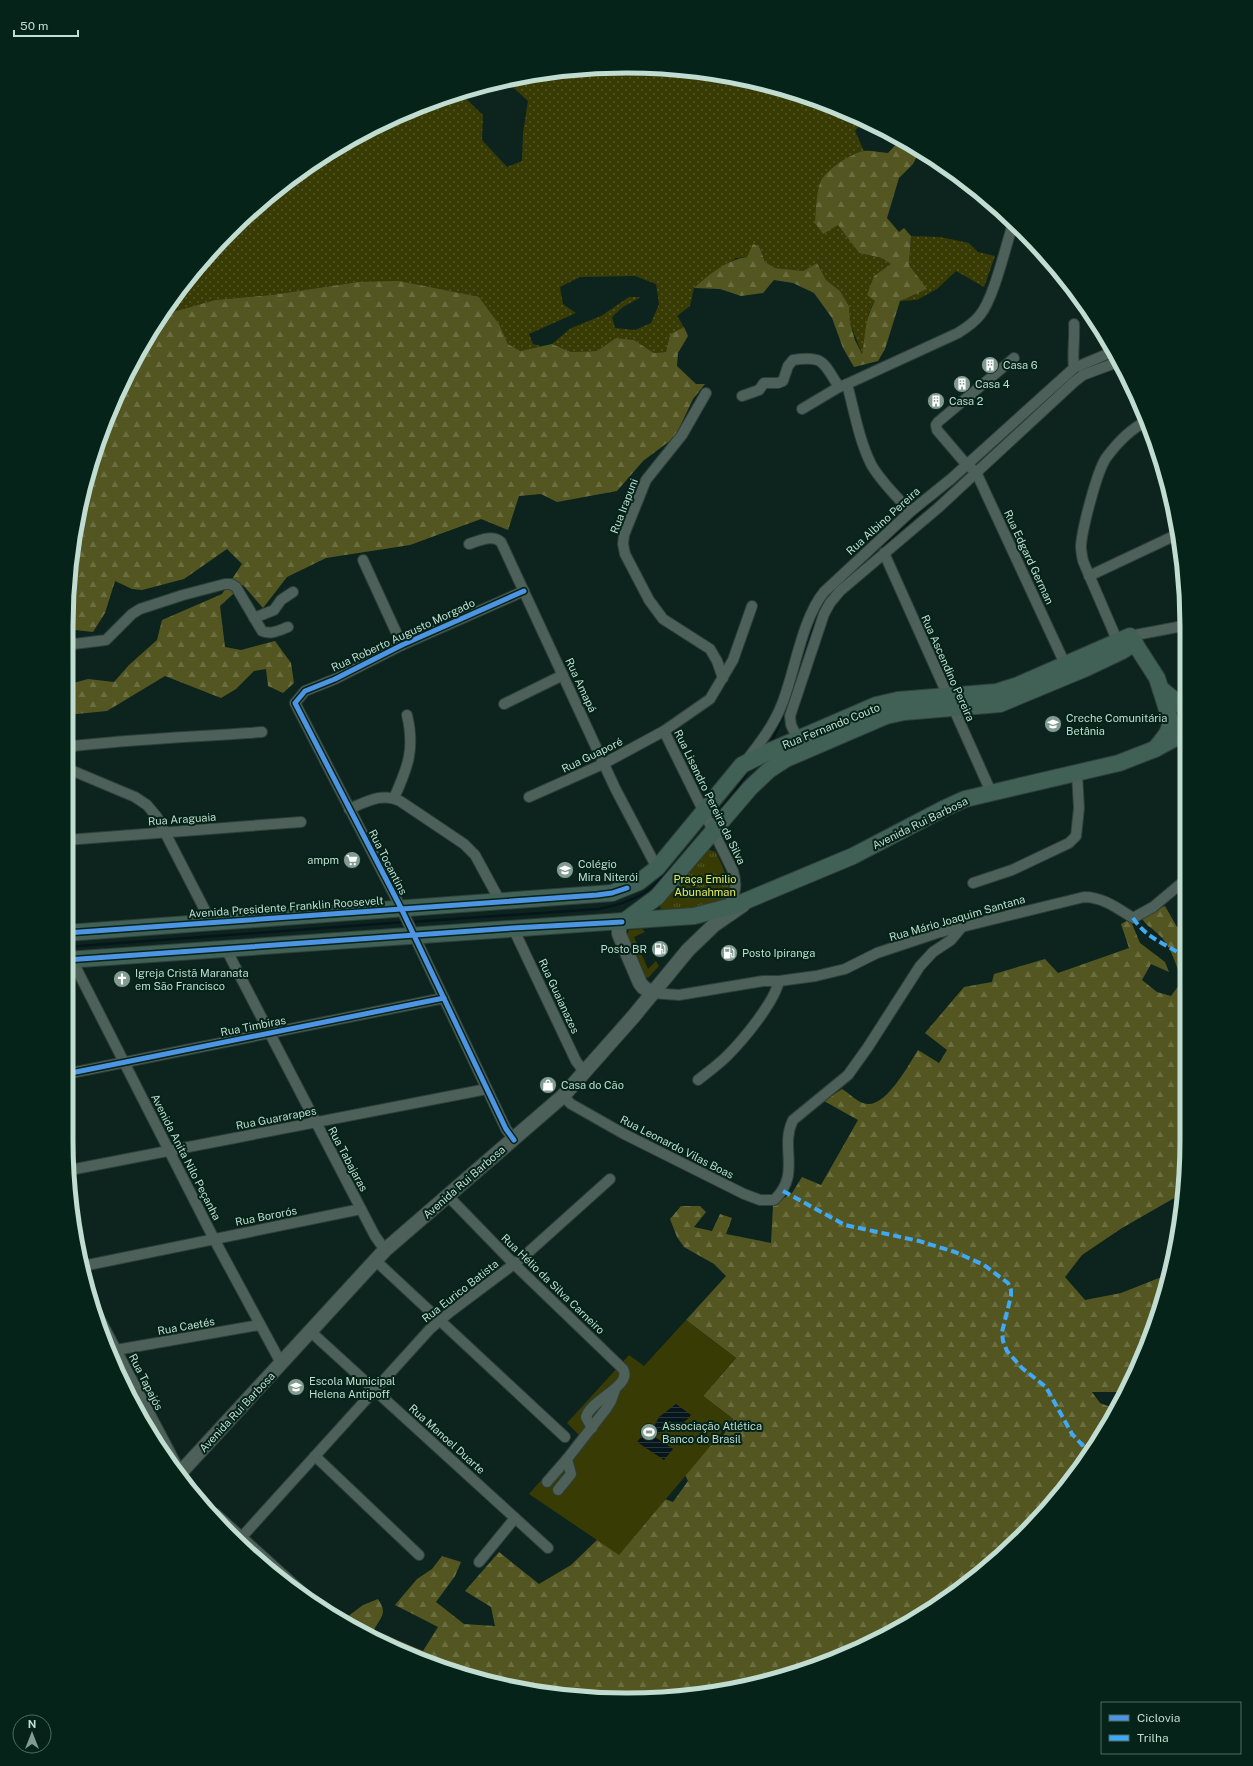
<svg xmlns="http://www.w3.org/2000/svg" width="1253" height="1766" font-family="'Public Sans',sans-serif">
<style>
.grass{fill:url(#grass-dots)}
.forest{fill:url(#forest-firs)}
.park{fill:url(#park-tufts)}
.garden{fill:#393b05}
.water{fill:url(#water-rules)}
.lines{fill:none;stroke-linecap:round;stroke-linejoin:round}
.stream{stroke:#06161c;stroke-width:2.5}
.street-casing{stroke:#2e3f39;stroke-width:12}
.secondary-casing{stroke:#2e3f39;stroke-width:16}
.primary-casing{stroke:#2e3f39;stroke-width:18}
.street{stroke:#4d6059;stroke-width:10}
.secondary{stroke:#4d6059;stroke-width:14}
.primary{stroke:#416056;stroke-width:16}
.quiet{stroke:#3fa9f5;stroke-width:4;stroke-dasharray:8 4;stroke-linecap:butt}
.cycleway-casing{stroke:#052319;stroke-width:8}
.cycleway{stroke:#4d94e3;stroke-width:5}
.labels{text-anchor:middle;dominant-baseline:central;stroke-width:4;stroke-linejoin:round;paint-order:stroke}
.poi-label{font-size:11px;fill:#c1ddd1;stroke:#052319;text-anchor:start}
.street-label{font-size:11px;fill:#c1ddd1;stroke:#052319}
.park-label{font-size:11px;fill:#ecea58;stroke:#052319}
.rim{fill:none;stroke:#c1ddd1;stroke-width:5}
</style>
<defs>
<pattern id="grass-dots" width="8" height="8" patternUnits="userSpaceOnUse"><rect width="8" height="8" fill="#393b05"/><path d="M2 2h.1M6 6h.1" fill="none" stroke="#545728" stroke-width="1.8" stroke-linecap="round"/></pattern>
<pattern id="forest-firs" width="22" height="20" patternUnits="userSpaceOnUse"><rect width="22" height="20" fill="#545622"/><path d="M5 1l3.5 6h-7zM16 11l3.5 6h-7z" fill="#6b6e41"/></pattern>
<pattern id="park-tufts" width="24" height="20" patternUnits="userSpaceOnUse"><rect width="24" height="20" fill="#393b05"/><path d="M3 7l-1-3M5 7V3M7 7l1-3M15 17l-1-3M17 17v-4M19 17l1-3" fill="none" stroke="#545728"/></pattern>
<pattern id="water-rules" width="6" height="5" patternUnits="userSpaceOnUse"><rect width="6" height="5" fill="#06161c"/><path d="M0 2.5h6" fill="none" stroke="#28373c"/></pattern>
</defs>
<rect width="100%" height="100%" fill="#0c241d"/>
<g class="grass">
<polygon points="663,67 771,85 864,120 855,131 864,151 851,156 821,181 815,223 838,224 859,253 882,258 892,264 874,276 875,301 869,312 862,354 850,323 849,306 840,291 826,280 817,263 803,271 775,268 765,262 759,246 747,257 736,258 708,277 694,288 690,306 677,316 684,327 670,334 666,352 654,353 634,340 616,338 597,351 571,352 552,344 571,328 601,316 629,297 641,297 623,307 612,317 615,328 635,330 651,323 659,304 656,284 635,276 580,277 560,287 563,304 576,313 529,334 533,344 541,346 520,351 508,344 499,324 479,297 358,282 271,295 215,300 162,315 182,285 257,205 346,141 446,96 460,93 483,115 482,140 507,167 522,161 523,133 528,101 507,82 553,71"/>
<polygon points="911,236 940,237 969,243 978,252 995,256 984,287 956,271 937,289 917,300 900,301 926,289 909,265"/>
</g>
<g class="forest">
<path d="M 900,140 L 919,152 L 913,164 L 899,178 L 887,218 L 899,232 L 904,228 L 911,236 L 909,265 L 927,289 L 900,301 L 885,349 L 878,361 L 854,367 L 843,348 L 832,318 L 814,293 L 793,283 L 774,280 L 763,293 L 741,296 L 720,289 L 694,288 C 710,274 726,260 747,257 L 753,244 L 759,246 L 765,262 L 775,268 L 803,271 L 817,263 L 826,280 L 840,291 L 849,306 L 850,323 L 855,340 L 862,354 C 866,333 864,321 875,301 L 867,295 L 874,276 L 891,264 L 882,258 L 859,253 L 838,225 L 823,234 L 815,223 C 816,210 816,195 820,183 C 824,171 851,153 864,151 C 871,150 881,153 888,153 Z"/>
<polygon points="399,281 479,297 499,324 508,344 520,351 552,344 571,352 597,351 616,338 634,340 654,353 666,352 670,334 684,327 688,336 678,353 677,366 696,384 705,384 693,399 675,437 643,461 617,491 557,502 541,494 519,496 508,530 481,519 410,545 326,558 287,577 263,608 243,585 220,606 225,647 241,650 275,641 291,663 294,683 283,693 268,686 266,669 254,671 236,689 221,698 165,676 107,711 66,715 66,685 88,679 114,682 129,665 157,640 162,620 222,594 242,564 227,549 184,579 142,590 132,589 115,581 105,613 93,632 66,629 77,517 109,412 141,346 162,315 215,300 271,295 358,282"/>
<path d="M 1165,906 L 1177,927 L 1184,925 L 1186,1176 L 1183,1193 L 1122,1228 L 1082,1255 L 1065,1277 L 1085,1300 L 1121,1293 L 1159,1278 L 1169,1280 L 1168,1284 L 1126,1392 L 1092,1392 L 1100,1403 L 1116,1409 L 1071,1481 L 996,1561 L 874,1642 L 806,1670 L 700,1695 L 554,1695 L 412,1657 L 360,1632 L 347,1617 L 363,1605 L 378,1599 C 388,1614 381,1616 374,1630 L 423,1651 L 438,1627 L 395,1605 L 417,1579 L 432,1569 L 442,1556 L 461,1562 L 455,1576 L 436,1602 L 464,1624 L 495,1626 L 491,1607 L 465,1591 L 499,1552 L 539,1584 L 571,1565 L 597,1540 L 611,1534 L 654,1495 L 673,1502 L 688,1481 L 679,1463 L 700,1453 L 721,1439 L 733,1419 L 703,1396 L 736,1358 L 686,1320 L 726,1276 L 714,1264 L 684,1247 L 677,1237 L 670,1219 L 681,1206 L 700,1206 L 706,1212 L 694,1227 L 712,1231 L 720,1214 L 732,1218 L 726,1234 L 771,1243 L 773,1205 L 792,1193 L 802,1177 L 821,1185 L 858,1120 L 824,1101 L 842,1089 C 849,1093 856,1101 863,1103 C 884,1112 909,1064 918,1050 L 939,1063 L 947,1050 L 925,1033 L 964,987 L 992,982 L 994,974 L 1045,959 L 1058,973 L 1129,948 L 1121,924 L 1130,919 L 1140,943 L 1165,962 L 1169,972 L 1151,964 L 1142,980 L 1157,992 L 1171,996 L 1182,981 C 1176,965 1171,945 1158,934 C 1149,925 1148,928 1140,916 Z"/>
</g>
<polygon class="park" points="707,849 716,852 730,884 730,889 727,899 706,910 662,911 659,905"/>
<g class="garden">
<polygon points="642,929 645,932 634,937 648,969 656,961 659,966 648,978 642,974 626,937 629,930"/>
<polygon points="686,1320 736,1358 703,1396 733,1419 619,1555 529,1494 567,1451 585,1441 567,1423 629,1355 644,1366"/>
</g>
<g class="water">
<path d="M 676,1404 L 691,1415 C 684,1424 679,1425 669,1421 L 660,1434 L 653,1428 L 659,1417 Z"/>
<polygon points="646,1431 673,1449 664,1460 637,1442"/>
</g>
<g class="lines">
<g class="stream">
<polyline points="986,454 1010,432"/>
<polyline points="844,581 932,501"/>
<path d="M 772,740 C 785,715 793,689 802,663 C 810,637 817,609 835,588"/>
<polyline points="734,793 740,788"/>
<polyline points="714,817 734,793 747,773"/>
<path d="M 410,922 L 599,909 C 634,902 648,894 672,867"/>
<polyline points="66,947 405,922"/>
</g>
<g class="street-casing">
<g id="street">
<polyline points="1014,358 938,422 936,425 937,430 966,464 976,472 1065,664"/>
<path d="M 1074,368 C 1072,353 1075,339 1074,324"/>
<path d="M 847,384 L 958,333 C 966,328 974,323 980,315 C 994,298 1005,248 1013,224"/>
<polyline points="706,393 682,435 646,480 624,535 623,544 625,554 649,600 663,619 710,649 717,661 723,678"/>
<path d="M 742,396 L 759,390 L 764,383 L 778,383 L 783,381 L 788,366 L 793,360 C 825,355 823,363 839,387 L 847,384 C 854,410 859,440 871,464 C 880,481 897,496 910,512"/>
<polyline points="802,409 839,387"/>
<path d="M 469,544 C 478,541 492,534 501,542 L 615,788 L 657,868"/>
<polyline points="884,553 991,792"/>
<polyline points="363,560 402,645"/>
<polyline points="1089,576 1178,534"/>
<polyline points="254,618 274,610 281,600 293,592"/>
<polyline points="1130,636 1183,626"/>
<path d="M 66,645 L 106,640 L 132,614 L 140,609 L 183,595 L 225,584 L 231,584 L 236,587 L 262,631 C 271,635 280,630 288,627"/>
<path d="M 1120,647 L 1083,561 C 1082,556 1081,551 1081,546 C 1082,529 1097,471 1106,458 C 1117,443 1130,429 1147,421"/>
<polyline points="504,704 563,675"/>
<path d="M 664,731 L 733,871 C 738,886 735,896 726,909"/>
<polyline points="798,739 791,725 790,716 824,614 830,603 840,591 938,508 1074,382 1083,375 1118,362"/>
<path d="M 66,747 C 131,739 197,737 262,732"/>
<path d="M 746,761 C 760,743 774,725 782,704 C 795,671 802,619 824,592 L 910,512 L 951,479 L 1074,368 L 1112,352"/>
<polyline points="66,768 135,797 147,805 157,817 211,922"/>
<polyline points="529,797 603,764 664,731 710,699 733,660 752,606"/>
<path d="M 394,798 C 408,767 415,749 407,715"/>
<path d="M 349,809 C 366,802 382,792 400,801 L 464,844 L 475,855 L 500,901"/>
<polyline points="66,840 301,822"/>
<polyline points="973,883 1012,870 1069,843 1076,836 1079,808 1077,774"/>
<polyline points="66,896 69,932"/>
<polyline points="513,928 576,1061 585,1073"/>
<polyline points="226,949 375,1236 385,1250"/>
<polyline points="72,960 214,1239 281,1363"/>
<path d="M 652,993 L 679,995 L 763,981 L 779,981 L 816,976 L 845,969 L 877,953 L 937,933 L 1084,897 C 1103,897 1117,908 1133,918 L 1153,907 L 1184,881"/>
<polyline points="66,1074 444,998"/>
<path d="M 698,1080 C 708,1072 718,1065 727,1056 C 743,1040 774,1003 779,981"/>
<path d="M 563,1096 L 571,1104 L 624,1134 L 744,1194 L 760,1200 L 774,1200 C 802,1174 779,1148 793,1120 L 848,1075 L 868,1047 L 920,966 L 933,952 L 951,940 L 961,928"/>
<polyline points="514,1140 506,1129 401,908 295,703 305,691 335,679 402,645 524,591"/>
<polyline points="70,1170 487,1089"/>
<path d="M 448,1196 L 514,1264 L 623,1369 C 633,1386 591,1399 586,1417 L 592,1428"/>
<polyline points="376,1261 565,1437"/>
<polyline points="83,1266 361,1209"/>
<polyline points="91,1302 181,1473"/>
<polyline points="311,1332 548,1548"/>
<polyline points="116,1350 259,1325"/>
<polyline points="315,1456 419,1555"/>
<polyline points="547,1482 567,1459"/>
<polyline points="558,1490 571,1474 567,1459 606,1409 611,1401 615,1390"/>
<polyline points="216,1514 310,1599"/>
<polyline points="239,1540 430,1329 450,1312 522,1258 610,1179"/>
<polyline points="479,1562 515,1518"/>
</g>
</g>
<g class="secondary-casing">
<g id="secondary">
<polyline points="622,922 619,928 619,934 640,983 643,987 652,993"/>
<polyline points="180,1473 385,1250 563,1096 633,1017 688,950 714,925 743,905"/>
</g>
</g>
<g class="primary-casing">
<g id="primary">
<polyline points="1161,689 1183,707"/>
<polyline points="623,922 657,897 750,788 769,770 786,759 886,716 904,712 1000,704 1084,669 1122,651 1135,643"/>
<path d="M 66,933 L 612,893 L 639,882 L 657,868 L 742,765 L 772,750 L 876,705 L 898,700 L 996,692 L 1018,685 L 1130,636 L 1157,678 L 1170,719 C 1172,731 1162,740 1155,749"/>
<polyline points="66,960 694,916 736,905 853,856 943,809 965,799 1119,763 1155,749 1183,734"/>
</g>
</g>
<use href="#street" class="street"/>
<use href="#secondary" class="secondary"/>
<use href="#primary" class="primary"/>
<g class="quiet">
<path d="M 1133,918 C 1147,939 1165,943 1185,957"/>
<polyline points="783,1191 845,1225 919,1241 955,1252 984,1265 1008,1283 1011,1290 1011,1296 1002,1332 1003,1341 1007,1351 1022,1368 1046,1387 1072,1434 1089,1452"/>
</g>
<g class="cycleway-casing">
<g id="cycleway">
<polyline points="66,933 597,895 612,893 627,888"/>
<polyline points="66,960 513,928 622,922"/>
<polyline points="66,1074 444,998"/>
<polyline points="514,1140 506,1129 401,908 295,703 305,691 335,679 402,645 524,591"/>
</g>
</g>
<use href="#cycleway" class="cycleway"/>
</g>
<defs>
<g id="building-disc" transform="scale(0.9)"><circle r="9.5" fill="#829c92" stroke="#052319"/><path d="M-4-6H4V6H1V3H-1V6H-4ZM-2.5-4.3h1.7v1.8h-1.7ZM.8-4.3h1.7v1.8H.8ZM-2.5-1h1.7V.8h-1.7ZM.8-1h1.7V.8H.8Z" fill="#fff"/></g>
<g id="school-disc" transform="scale(0.9)"><circle r="9.5" fill="#829c92" stroke="#052319"/><path d="M0-5L7-2L0 1L-7-2ZM-4 1L0 2.5L4 1V4Q0 6-4 4Z" fill="#fff"/></g>
<g id="supermarket-disc" transform="scale(0.9)"><circle r="9.5" fill="#829c92" stroke="#052319"/><path d="M-6-5.5h2.5l.6 2H6L4.5 2H-2.5L-4.4-4H-6ZM-1.5 3.2a1.3 1.3 0 1 0 .1 0ZM3 3.2a1.3 1.3 0 1 0 .1 0Z" fill="#fff"/></g>
<g id="fuel-disc" transform="scale(0.9)"><circle r="9.5" fill="#829c92" stroke="#052319"/><path d="M-5.5-6h7V0h2V4h1.3V-2.5L3-4.5l.8-.8L6-3V5H2.5V1h-1V6h-7ZM-4.2-4.7v3.2H.2V-4.7Z" fill="#fff"/></g>
<g id="church-disc" transform="scale(0.9)"><circle r="9.5" fill="#829c92" stroke="#052319"/><path d="M-1.2-6h2.4v3.5h3.3v2.4h-3.3V6h-2.4V-.1h-3.3v-2.4h3.3Z" fill="#fff"/></g>
<g id="shop-disc" transform="scale(0.9)"><circle r="9.5" fill="#829c92" stroke="#052319"/><path d="M-5-2.5h2.3a2.7 3.5 0 0 1 5.4 0H5L5.5 6h-11ZM-1.5-2.5h3a1.5 2.3 0 0 0-3 0Z" fill="#fff"/></g>
<g id="stadium-disc" transform="scale(0.9)"><circle r="9.5" fill="#829c92" stroke="#052319"/><path d="M0-5a6.5 5 0 1 0 0 10a6.5 5 0 1 0 0-10ZM-3.5-1.8h7v3.6h-7Z" fill="#fff"/></g>
</defs>
<g fill-rule="evenodd">
<use href="#building-disc" x="990" y="365"/>
<use href="#building-disc" x="962" y="384"/>
<use href="#building-disc" x="936" y="401"/>
<use href="#school-disc" x="1053" y="724"/>
<use href="#supermarket-disc" x="352" y="860"/>
<use href="#school-disc" x="565" y="870"/>
<use href="#fuel-disc" x="660" y="949"/>
<use href="#fuel-disc" x="729" y="953"/>
<use href="#church-disc" x="122" y="979"/>
<use href="#shop-disc" x="548" y="1085"/>
<use href="#school-disc" x="296" y="1387"/>
<use href="#stadium-disc" x="649" y="1432"/>
</g>
<g class="labels">
<g class="poi-label">
<text x="1003" y="365">Casa 6</text>
<text x="975" y="384">Casa 4</text>
<text x="949" y="401">Casa 2</text>
<text x="1066" y="718">Creche Comunitária<tspan x="1066" dy="13">Betânia</tspan></text>
<text x="339" y="860" text-anchor="end">ampm</text>
<text x="578" y="864">Colégio<tspan x="578" dy="13">Mira Niterói</tspan></text>
<text x="647" y="949" text-anchor="end">Posto BR</text>
<text x="742" y="953">Posto Ipiranga</text>
<text x="135" y="973">Igreja Cristã Maranata<tspan x="135" dy="13">em São Francisco</tspan></text>
<text x="561" y="1085">Casa do Cão</text>
<text x="309" y="1381">Escola Municipal<tspan x="309" dy="13">Helena Antipoff</tspan></text>
<text x="662" y="1426">Associação Atlética<tspan x="662" dy="13">Banco do Brasil</tspan></text>
</g>
<g class="street-label">
<text transform="translate(624 506) rotate(-69)">Rua Irapuni</text>
<text transform="translate(883 521) rotate(-42)">Rua Albino Pereira</text>
<text transform="translate(1029 557) rotate(65)">Rua Edgard German</text>
<text transform="translate(403 635) rotate(-25)">Rua Roberto Augusto Morgado</text>
<text transform="translate(948 668) rotate(66)">Rua Ascendino Pereira</text>
<text transform="translate(581 685) rotate(65)">Rua Amapá</text>
<text transform="translate(831 726) rotate(-22)">Rua Fernando Couto</text>
<text transform="translate(592 755) rotate(-26)">Rua Guaporé</text>
<text transform="translate(710 797) rotate(64)">Rua Lisandro Pereira da Silva</text>
<text transform="translate(182 819) rotate(-4)">Rua Araguaia</text>
<text transform="translate(920 823) rotate(-26)">Avenida Rui Barbosa</text>
<text transform="translate(388 862) rotate(63)">Rua Tocantins</text>
<text transform="translate(286 907) rotate(-4)">Avenida Presidente Franklin Roosevelt</text>
<text transform="translate(957 918) rotate(-16)">Rua Mário Joaquim Santana</text>
<text transform="translate(559 996) rotate(65)">Rua Guaianazes</text>
<text transform="translate(253 1026) rotate(-11)">Rua Timbiras</text>
<text transform="translate(276 1118) rotate(-11)">Rua Guararapes</text>
<text transform="translate(677 1147) rotate(27)">Rua Leonardo Vilas Boas</text>
<text transform="translate(186 1157) rotate(63)">Avenida Anita Nilo Peçanha</text>
<text transform="translate(348 1159) rotate(62)">Rua Tabajaras</text>
<text transform="translate(464 1182) rotate(-41)">Avenida Rui Barbosa</text>
<text transform="translate(266 1216) rotate(-11)">Rua Bororós</text>
<text transform="translate(553 1284) rotate(44)">Rua Hélio da Silva Carneiro</text>
<text transform="translate(460 1291) rotate(-38)">Rua Eurico Batista</text>
<text transform="translate(186 1326) rotate(-10)">Rua Caetés</text>
<text transform="translate(146 1382) rotate(63)">Rua Tapajós</text>
<text transform="translate(237 1412) rotate(-47)">Avenida Rui Barbosa</text>
<text transform="translate(447 1439) rotate(42)">Rua Manoel Duarte</text>
</g>
<g class="park-label">
<text x="705" y="879">Praça Emilio<tspan x="705" dy="13">Abunahman</tspan></text>
</g>
</g>
<path d="M0 0H1253V1766H0ZM626 73H627A553 553 0 0 1 1180 626V1140A553 553 0 0 1 627 1693H626A553 553 0 0 1 73 1140V626A553 553 0 0 1 626 73Z" fill="#052319" fill-rule="evenodd"/>
<path class="rim" d="M626 73H627A553 553 0 0 1 1180 626V1140A553 553 0 0 1 627 1693H626A553 553 0 0 1 73 1140V626A553 553 0 0 1 626 73Z"/>
<rect x="1101" y="1702" width="140" height="52" fill="#052319" stroke="#506d63"/>
<rect x="1109" y="1715" width="20" height="6" fill="#4d94e3" stroke="#506d63"/>
<text x="1137" y="1722" font-size="12" fill="#c1ddd1">Ciclovia</text>
<rect x="1109" y="1735" width="20" height="6" fill="#3fa9f5" stroke="#506d63"/>
<text x="1137" y="1742" font-size="12" fill="#c1ddd1">Trilha</text>
<g transform="translate(32 1734)"><circle r="19" fill="#052319" stroke="#506d63"/>
<path d="M0-3L7 15L0 10L-7 15Z" fill="#829c92"/>
<text y="-6" font-size="11" font-weight="bold" text-anchor="middle" fill="#c1ddd1">N</text>
</g>
<path d="M14 30v6h64v-6" fill="none" stroke="#c1ddd1" stroke-width="2"/>
<text x="20" y="30" font-size="12" fill="#c1ddd1" stroke="#052319" stroke-width="3" paint-order="stroke">50 m</text>
</svg>
